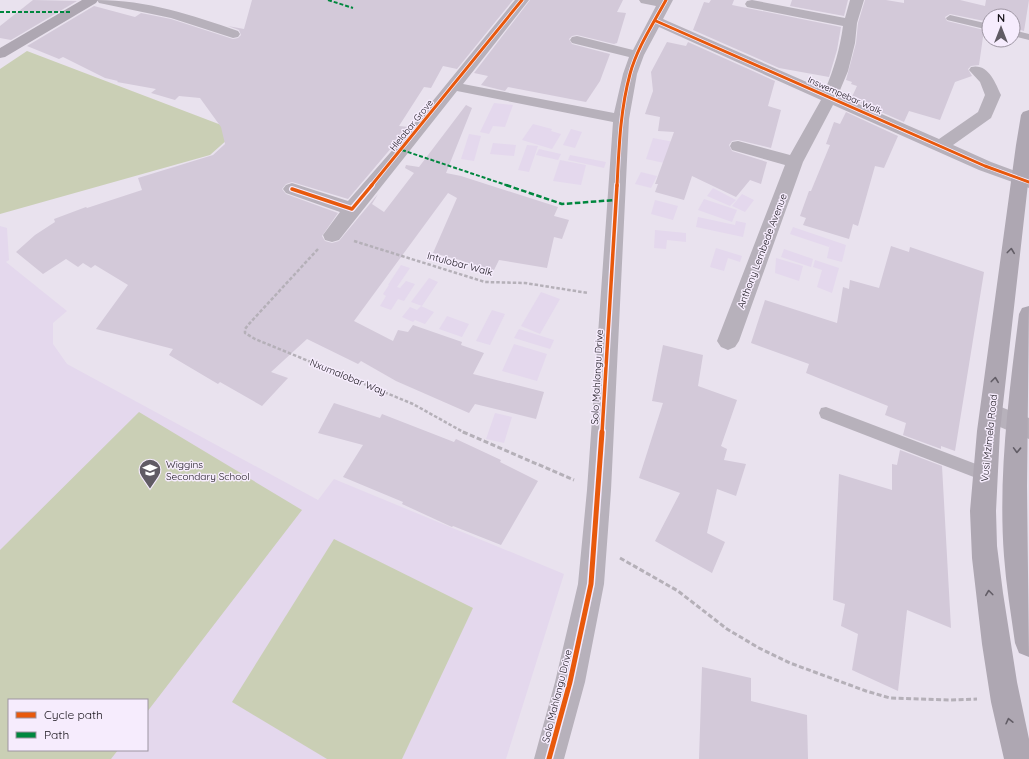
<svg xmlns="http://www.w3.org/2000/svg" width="1029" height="759" font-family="Quicksand,sans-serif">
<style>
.built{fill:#e4d8ed;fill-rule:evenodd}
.green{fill:#cacfb5}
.building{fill:#d3c9d9}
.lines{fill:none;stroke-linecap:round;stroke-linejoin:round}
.path-far1{stroke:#b5b0b8;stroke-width:2.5;stroke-dasharray:3.5 2;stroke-linecap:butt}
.path{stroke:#b5b0b8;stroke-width:3;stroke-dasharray:5 2.5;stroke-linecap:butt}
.lane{fill:#b7b1bb;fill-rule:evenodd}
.street{fill:#b7b1bb;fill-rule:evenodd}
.secondary{fill:#aea7b2;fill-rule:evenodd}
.quiet-far1{stroke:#00873e;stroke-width:2;stroke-dasharray:4 2;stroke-linecap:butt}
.quiet{stroke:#00873e;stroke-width:2.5;stroke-dasharray:5.5 2.5;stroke-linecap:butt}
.cycleway-far2-casing{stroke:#f6ecfd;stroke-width:4.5}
.cycleway-far1-casing{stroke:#f6ecfd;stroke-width:6}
.cycleway-casing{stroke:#f6ecfd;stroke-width:8}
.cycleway-far2{stroke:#e8590c;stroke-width:3}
.cycleway-far1{stroke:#e8590c;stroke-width:3.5}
.cycleway{stroke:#e8590c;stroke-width:5}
.oneway{stroke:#625d66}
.labels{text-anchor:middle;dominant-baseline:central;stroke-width:3;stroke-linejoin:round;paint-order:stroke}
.far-street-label{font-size:9px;fill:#17131a;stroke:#f6ecfd}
.street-label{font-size:10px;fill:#17131a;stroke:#f6ecfd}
.poi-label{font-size:10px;fill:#17131a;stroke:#f6ecfd;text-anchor:start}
</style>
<rect width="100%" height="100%" fill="#e9e2ee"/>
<g class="built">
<polygon points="494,103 513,105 505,127 493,126 489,134 480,132"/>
<polygon points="533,124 552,129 551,131 561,134 552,149 522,140"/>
<polygon points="571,129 582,132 575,148 563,145"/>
<polygon points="469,134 481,136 474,161 461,159"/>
<polygon points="653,138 679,143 673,165 646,159"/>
<polygon points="493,143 516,145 514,156 490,154"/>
<polygon points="527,145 538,146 529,172 518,170"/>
<polygon points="539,149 561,154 558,160 536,155"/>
<polygon points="570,155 606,162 604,168 568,160"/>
<polygon points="560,160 586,165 581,185 553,181"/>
<polygon points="641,172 657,176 651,188 635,184"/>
<polygon points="713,188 736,200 730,206 707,196"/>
<polygon points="742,194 754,200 745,212 732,206"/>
<polygon points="704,199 737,210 732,222 698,210"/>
<polygon points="655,200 678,206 673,220 651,214"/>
<polygon points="698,217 735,225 736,221 746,223 743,237 696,227"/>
<path d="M 0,226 L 7,228 L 9,260 L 6,262 L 67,311 L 53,323 L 53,344 L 67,364 L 318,500 L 334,479 L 564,574 L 506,759 L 0,759 ZM 9,700 L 147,700 L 147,750 L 9,750 Z"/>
<polygon points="793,227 846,245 842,262 827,258 830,244 829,247 790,234"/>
<polygon points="655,230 686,233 686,242 667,240 666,249 654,248"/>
<polygon points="716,248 742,256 740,262 728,258 724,271 710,267"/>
<polygon points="784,249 813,259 811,267 781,257"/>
<polygon points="776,258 803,266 799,281 775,273"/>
<polygon points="815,260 839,268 832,293 817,287 822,270 813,267"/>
<polygon points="401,265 410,268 397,287 400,288 406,281 415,284 404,301 398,299 391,310 380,306 386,296 383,294 389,285 388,285"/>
<polygon points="429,278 438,282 422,306 411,302"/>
<polygon points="541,292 560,299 540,334 521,326"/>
<polygon points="421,306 434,312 425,324 415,320 413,322 402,317 410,307 417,310"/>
<polygon points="492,310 505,314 490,345 476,341"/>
<polygon points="447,316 469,324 462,337 439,329"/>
<polygon points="519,329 554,340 550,349 514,338"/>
<polygon points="514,344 547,354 537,381 502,371"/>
<polygon points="495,413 512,417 504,443 486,439"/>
</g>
<g class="green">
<polygon points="27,51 237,131 210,155 0,214 0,69"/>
<polygon points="139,412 302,510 147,712 147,700 9,700 9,750 118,750 111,759 0,759 0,550"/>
<polygon points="334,539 473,608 402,759 327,759 232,702"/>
</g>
<g class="building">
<polygon points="33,0 77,1 11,40 0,38 0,26"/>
<polygon points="252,0 513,0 457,69 443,66 431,88 424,87 399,126 409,127 348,199 292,182 286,184 282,189 286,194 338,213 322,236 325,241 332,243 339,241 378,194 372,204 384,212 414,173 405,168 406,165 419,167 466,105 472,108 446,173 461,176 558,207 554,216 569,220 562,239 554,237 547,268 499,260 493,272 460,260 433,253 457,198 448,193 354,321 393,341 398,330 408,332 413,325 462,342 461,345 484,353 473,374 544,392 536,419 475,404 469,413 396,381 361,361 358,364 307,339 271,372 288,378 262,406 220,382 218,384 169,355 173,349 96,329 128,285 95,265 91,268 83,263 78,267 66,259 43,274 16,252 35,235 55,222 54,219 86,207 87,208 142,190 138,178 213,155 225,144 221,127 200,98 179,96 175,100 151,93 156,89 117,82 118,81 105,78 63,57 59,59 27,46 94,6 135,17 141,13 171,19 233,39 238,38 241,35 239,30 228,26 244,29"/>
<polygon points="530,0 623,0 617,12 626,13 617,43 614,44 577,35 572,36 569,39 572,44 610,54 600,81 586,102 508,87 505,91 481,85 488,76 474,73"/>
<polygon points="711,0 734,0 732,5 841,27 837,50 829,77 779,68 693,30 704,2 709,3"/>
<polygon points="792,0 848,0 844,16 790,6"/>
<polygon points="865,0 886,0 904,3 904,0 960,0 985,6 986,0 1029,0 1024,31 1013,28 1013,16 989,16 989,22 950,14 945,17 947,21 984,30 979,65 971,66 968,69 972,76 955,82 940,120 909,111 904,122 851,99 857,86 851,84 852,82 846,80 856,43 858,23"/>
<polygon points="667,42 686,46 688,42 775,81 768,106 781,110 771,148 738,140 732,141 729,145 732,151 767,162 761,184 750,180 736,197 692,176 684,200 655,192 658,184 655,184 674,132 658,131 660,117 645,114 653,91 651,72"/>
<polygon points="846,112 898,136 884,168 875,166 858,226 853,224 849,239 803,225 806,218 800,216 809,191 811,191 830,145 826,144 834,122 840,124"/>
<polygon points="891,246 909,252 910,247 984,272 955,451 941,446 941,449 903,435 906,423 885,415 888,406 806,373 809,364 751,343 765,300 837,323 843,287 849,289 850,280 879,288"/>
<polygon points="663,345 703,355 698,386 737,400 721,446 727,449 724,460 746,464 736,496 717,489 707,533 725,542 712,573 655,541 680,493 639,478 663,403 652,401"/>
<polygon points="334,403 380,418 382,414 454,442 456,439 501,460 500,462 538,481 501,545 453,526 452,527 402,504 403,502 343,477 363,445 318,433"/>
<polygon points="900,450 942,466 951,628 907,610 898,691 852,670 858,634 841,626 845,604 833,600 839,474 892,490 892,464 897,465"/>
<polygon points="702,667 751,678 751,701 807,715 808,759 699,759"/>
</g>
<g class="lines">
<g class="path-far1">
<polyline points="354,241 485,282 525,283 588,293"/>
<polyline points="318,249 248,325 245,329 245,333 255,339 413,404 465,433"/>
</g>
<g class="path">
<polyline points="463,432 574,480"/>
<polyline points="620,558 678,591 727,629 759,648 790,663 866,691 890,698 951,700 977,699"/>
</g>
<g class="lane">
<polygon points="950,15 989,24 989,30 947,20 946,18"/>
<polygon points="1013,30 1029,34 1029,40 1013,36"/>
<polygon points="826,407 989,469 992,474 989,479 984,481 821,418 819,413 821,408"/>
</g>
<g class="street">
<path d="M 97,0 C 147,0 192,15 238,31 L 240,34 L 238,37 L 233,38 L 171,18 L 104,4 L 99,3 Z"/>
<path d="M 515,0 L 529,0 L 463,84 L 614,113 L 623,74 L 629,57 L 572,43 L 570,40 L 572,37 L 577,36 L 633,50 L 656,6 L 641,3 L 639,0 L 673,0 L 663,19 L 825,90 C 834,69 840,48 843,26 L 752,8 L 747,7 L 745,4 L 747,1 L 752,0 L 845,18 L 850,0 L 864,0 L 857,23 L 855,43 L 848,71 L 838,95 L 939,139 L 978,112 L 985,95 L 980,82 L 969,70 L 971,67 C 988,63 995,82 1001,95 L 991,118 L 953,145 L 991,162 L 1029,176 L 1029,188 L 979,170 L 833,105 L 803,162 L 739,341 L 735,347 L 728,350 L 721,347 L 717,341 L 785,165 L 732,150 L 730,146 L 732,142 L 738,141 L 790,155 L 821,100 L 659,27 L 644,55 L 637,74 L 629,119 L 611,490 L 604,584 L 585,682 L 564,759 L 534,759 L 555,682 L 578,584 L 587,490 L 613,122 L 457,91 L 339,240 L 332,242 L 325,240 L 323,235 L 340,212 L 286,193 L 283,189 L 286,185 L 292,183 L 348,201 L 396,146 Z"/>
<polygon points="991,403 1029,418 1029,439 983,420 980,413 983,406"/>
</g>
<g class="secondary">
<polygon points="82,0 98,0 96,3 5,57 0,58 0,48"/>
<polygon points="1029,110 1029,175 1000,431 996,511 997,546 1003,593 1017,682 1029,739 1029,759 1004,759 991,702 982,644 972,558 970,511 977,431 1016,145 1021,115 1023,112"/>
<path d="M 1029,306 L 1027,486 L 1029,657 L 1019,653 L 1015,643 C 1011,614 1006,585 1004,556 C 998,475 1009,394 1019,314 L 1022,308 Z"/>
</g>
<g class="quiet-far1">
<polyline points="328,0 353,8"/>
<polyline points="0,12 72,12"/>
<polyline points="402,150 509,186"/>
</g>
<polyline class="quiet" points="506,185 562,204 616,200"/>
<g class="cycleway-far2-casing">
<g id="cycleway-far2">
<polyline points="656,21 985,166 1029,182"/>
<polyline points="371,186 522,0"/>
<path d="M 617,186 C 619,149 620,111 630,74 C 637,48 653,24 666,0"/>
</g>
</g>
<g class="cycleway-far1-casing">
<g id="cycleway-far1">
<polyline points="292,189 352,209 372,185"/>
<polyline points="602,433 617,185"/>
</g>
</g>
<g class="cycleway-casing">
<polyline id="cycleway" points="549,759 570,682 591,584 602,432"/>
</g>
<use href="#cycleway-far2" class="cycleway-far2"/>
<use href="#cycleway-far1" class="cycleway-far1"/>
<use href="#cycleway" class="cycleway"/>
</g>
<defs><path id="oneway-chevron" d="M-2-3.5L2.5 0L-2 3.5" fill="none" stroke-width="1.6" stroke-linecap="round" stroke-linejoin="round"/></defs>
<g class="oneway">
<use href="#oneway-chevron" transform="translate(1011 251) rotate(-83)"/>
<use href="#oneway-chevron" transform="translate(995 380) rotate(-83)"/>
<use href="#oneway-chevron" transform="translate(1017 450) rotate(92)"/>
<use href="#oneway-chevron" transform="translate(989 593) rotate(-97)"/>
<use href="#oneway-chevron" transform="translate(1009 721) rotate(-103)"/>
</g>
<defs>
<g id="school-pin" transform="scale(1.15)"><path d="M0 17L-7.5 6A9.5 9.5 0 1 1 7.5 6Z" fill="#605b64" stroke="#f6ecfd"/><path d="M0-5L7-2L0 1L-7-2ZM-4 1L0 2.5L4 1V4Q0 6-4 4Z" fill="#fff"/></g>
</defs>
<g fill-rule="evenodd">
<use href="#school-pin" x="150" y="470"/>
</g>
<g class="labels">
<g class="far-street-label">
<text transform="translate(845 95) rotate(24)">Inswempebar Walk</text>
<text transform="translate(411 125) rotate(-51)">Hlelabar Grove</text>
</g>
<g class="street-label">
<text transform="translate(762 251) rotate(-69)">Anthony Lembede Avenue</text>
<text transform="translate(460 264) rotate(15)">Intulobar Walk</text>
<text transform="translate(348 377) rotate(22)">Nxumalobar Way</text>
<text transform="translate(597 377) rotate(-87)">Solo Mahlangu Drive</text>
<text transform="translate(989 438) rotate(-84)">Vusi Mzimela Road</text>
<text transform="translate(557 696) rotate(-76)">Solo Mahlangu Drive</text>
</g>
<g class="poi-label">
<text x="166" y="464">Wiggins<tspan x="166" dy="12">Secondary School</tspan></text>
</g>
</g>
<rect x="8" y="699" width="140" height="52" fill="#f6ecfd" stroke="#9d95a2"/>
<rect x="16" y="712" width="20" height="6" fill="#e8590c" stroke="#9d95a2"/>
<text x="44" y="719" font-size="12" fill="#17131a">Cycle path</text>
<rect x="16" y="732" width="20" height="6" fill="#00873e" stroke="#9d95a2"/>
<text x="44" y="739" font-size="12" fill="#17131a">Path</text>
<g transform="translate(1001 28)"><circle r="19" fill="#f6ecfd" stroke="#9d95a2"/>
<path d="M0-3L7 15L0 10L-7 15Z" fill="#605b64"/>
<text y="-6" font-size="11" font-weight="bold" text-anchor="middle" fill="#17131a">N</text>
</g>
</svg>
